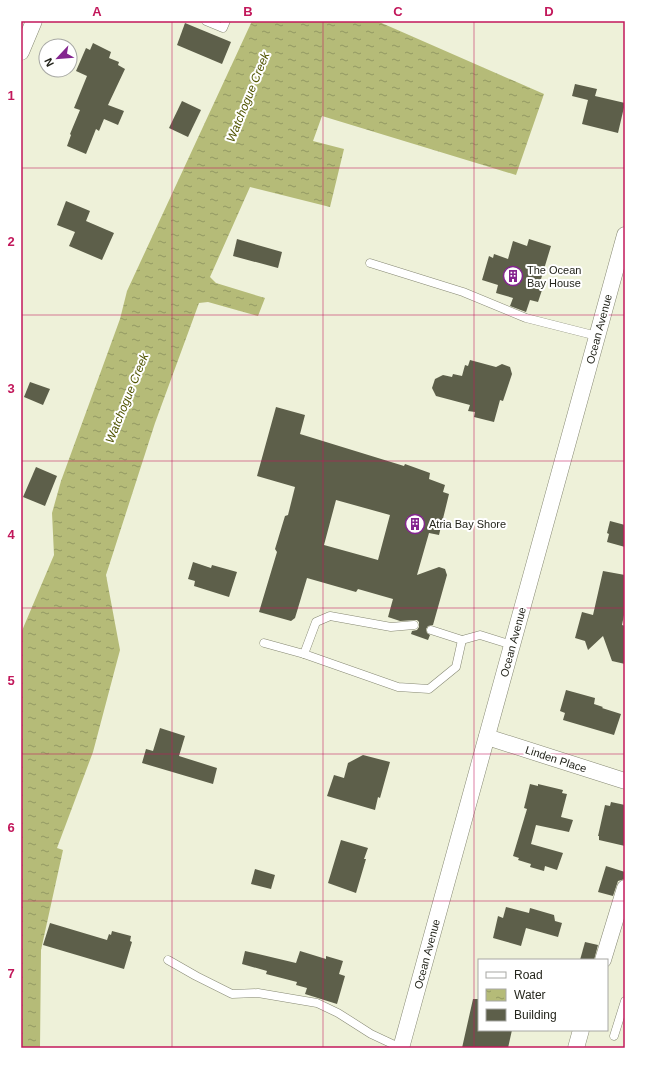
<svg xmlns="http://www.w3.org/2000/svg" width="646" height="1069" font-family="Helvetica,sans-serif">
<style>
.water{fill:url(#water-ripples)}
.building{fill:#5d5f4a;fill-rule:evenodd}
.lines{fill:none;stroke-linecap:round;stroke-linejoin:round}
.lane-casing{stroke:#868873;stroke-width:9}
.street-casing{stroke:#868873;stroke-width:17}
.lane{stroke:#fff;stroke-width:8}
.street{stroke:#fff;stroke-width:16}
.grid{fill:none;stroke:#c2185b;stroke-width:1;stroke-opacity:0.55}
.labels{text-anchor:middle;dominant-baseline:central;stroke-width:4;stroke-linejoin:round;paint-order:stroke}
.poi-label{font-size:11px;fill:#24251c;stroke:#fff;text-anchor:start}
.street-label{font-size:11px;fill:#24251c;stroke:#fff}
.water-label{font-size:12px;font-style:italic;fill:#515502;stroke:#fff}
.neatline{fill:none;stroke:#c2185b;stroke-width:1.5}
.grid-label{font-size:13px;text-anchor:middle;font-weight:bold;fill:#c2185b}
</style>
<defs>
<pattern id="water-ripples" width="26" height="14" patternUnits="userSpaceOnUse"><rect width="26" height="14" fill="#b5bb78"/><path d="M2 4q2-2 4 0t4 0M15 11q2-2 4 0t4 0" fill="none" stroke="#939862"/></pattern>
</defs>
<rect width="100%" height="100%" fill="#eef1d9"/>
<polygon class="water" points="252,21 377,21 544,94 516,175 322,116 313,141 344,149 330,207 250,187 210,277 216,283 265,298 258,316 208,302 199,303 155,423 106,575 120,650 93,752 57,848 63,850 41,950 40,1048 21,1048 21,633 54,555 52,513 61,481 120,319 127,291"/>
<g class="building">
<polygon points="185,23 231,42 222,64 177,45"/>
<polygon points="93,43 111,52 109,58 119,62 118,65 125,69 108,105 124,111 118,125 104,119 99,131 96,129 86,154 67,146 71,135 70,134 80,110 74,108 87,76 76,71 86,48 90,50"/>
<polygon points="575,84 597,89 595,96 625,103 618,133 582,124 588,100 572,96"/>
<polygon points="182,101 201,110 188,137 169,128"/>
<polygon points="66,201 90,211 86,221 114,233 102,260 69,246 75,232 57,225"/>
<polygon points="237,239 282,252 278,268 233,256"/>
<polygon points="529,239 551,246 538,289 542,290 538,302 530,300 526,312 510,306 513,298 496,293 498,285 482,280 489,256 493,258 494,254 508,259 513,241 527,246"/>
<polygon points="470,360 496,367 502,364 510,367 512,374 503,401 500,400 494,422 474,417 475,412 468,411 470,405 436,396 432,388 435,379 443,375 452,377 453,374 462,376 465,365 468,366"/>
<polygon points="30,382 50,389 43,405 24,397"/>
<path d="M 276,407 L 305,415 L 300,434 L 404,466 L 405,464 L 430,473 L 429,479 L 445,485 L 443,492 L 449,494 L 439,535 L 429,533 L 417,575 L 439,567 L 445,569 L 447,575 L 433,625 L 428,626 L 426,629 L 427,633 L 430,635 L 428,640 L 411,634 L 412,631 L 417,630 L 419,627 L 419,622 L 417,620 L 400,621 L 388,617 L 393,599 L 358,589 L 356,592 L 307,578 L 295,618 L 291,621 L 259,612 L 277,552 L 275,549 L 285,516 L 288,515 L 295,487 L 257,476 ZM 336,500 L 390,515 L 378,560 L 324,545 Z"/>
<polygon points="36,467 57,476 45,506 23,497"/>
<polygon points="610,521 625,525 625,547 607,542 609,534 607,533"/>
<polygon points="193,562 211,568 212,565 237,572 229,597 194,586 195,581 188,579"/>
<polygon points="603,571 625,575 625,610 622,625 625,626 625,664 612,661 603,636 588,650 585,641 575,638 582,612 593,615"/>
<polygon points="566,690 595,698 594,704 603,707 602,708 621,714 614,735 563,720 565,713 560,711"/>
<polygon points="160,728 185,736 179,756 217,768 213,784 142,763 146,749 153,751"/>
<polygon points="363,755 390,762 380,798 378,797 375,810 327,796 334,775 344,778 348,763"/>
<polygon points="530,784 538,786 538,784 563,790 562,793 567,794 561,817 573,820 569,832 536,825 531,844 563,853 557,870 545,866 544,871 530,867 531,864 518,860 519,858 513,856 527,809 524,808"/>
<polygon points="611,802 625,805 625,846 599,840 599,836 598,836 605,805 610,806"/>
<polygon points="341,840 368,848 364,859 366,859 356,893 328,883"/>
<polygon points="606,866 625,872 625,879 618,881 613,896 598,892"/>
<polygon points="255,869 275,875 271,889 251,884"/>
<polygon points="506,907 529,913 530,908 554,915 555,921 562,923 558,937 526,928 521,946 493,938 498,916 503,918"/>
<polygon points="50,923 107,940 109,934 111,935 112,931 131,936 130,941 132,942 124,969 43,945"/>
<polygon points="585,942 598,945 594,960 580,960"/>
<polygon points="245,951 296,963 300,951 326,959 326,956 343,961 339,974 345,976 337,1004 305,994 307,988 296,985 297,982 266,974 267,971 242,964"/>
<polygon points="473,999 479,999 479,1030 512,1030 508,1048 462,1048"/>
</g>
<g class="lines">
<g class="lane-casing">
<g id="lane">
<polyline points="206,21 223,28 226,21"/>
<polyline points="370,263 463,292 526,318 597,336"/>
<polyline points="414,625 391,627 330,616 316,622 304,654 398,687 429,689 456,667 462,640"/>
<polyline points="431,630 462,640 480,635 512,645"/>
<polyline points="264,643 304,654"/>
<polyline points="168,960 196,976 232,994 258,993 317,1003 338,1013 371,1034 401,1048"/>
<polyline points="614,1036 625,1001"/>
</g>
</g>
<g class="street-casing">
<g id="street">
<polyline points="21,52 34,21"/>
<polyline points="487,737 625,781"/>
<polyline points="603,960 625,888"/>
<polyline points="401,1048 625,235"/>
<polyline points="576,1048 581,1030"/>
</g>
</g>
<use href="#lane" class="lane"/>
<use href="#street" class="street"/>
</g>
<path class="grid" d="M 172,21 L 172,1048M 323,21 L 323,1048M 474,21 L 474,1048M 21,168 L 625,168M 21,315 L 625,315M 21,461 L 625,461M 21,608 L 625,608M 21,754 L 625,754M 21,901 L 625,901"/>
<defs>
<g id="building-ring" transform="scale(1)"><circle r="9.5" fill="#fff" stroke="#84258f" stroke-width="1.5"/><path d="M-4-6H4V6H1V3H-1V6H-4ZM-2.5-4.3h1.7v1.8h-1.7ZM.8-4.3h1.7v1.8H.8ZM-2.5-1h1.7V.8h-1.7ZM.8-1h1.7V.8H.8Z" fill="#84258f"/></g>
</defs>
<g fill-rule="evenodd">
<use href="#building-ring" x="513" y="276"/>
<use href="#building-ring" x="415" y="524"/>
</g>
<g class="labels">
<g class="poi-label">
<text x="527" y="270">The Ocean<tspan x="527" dy="13">Bay House</tspan></text>
<text x="429" y="524">Atria Bay Shore</text>
</g>
<g class="street-label">
<text transform="translate(599 329) rotate(-75)">Ocean Avenue</text>
<text transform="translate(513 642) rotate(-75)">Ocean Avenue</text>
<text transform="translate(556 759) rotate(18)">Linden Place</text>
<text transform="translate(427 954) rotate(-75)">Ocean Avenue</text>
</g>
<g class="water-label">
<text transform="translate(248 97) rotate(-68)">Watchogue Creek</text>
<text transform="translate(127 398) rotate(-68)">Watchogue Creek</text>
</g>
</g>
<rect width="646" height="1069" fill="none" stroke="#ffffff" stroke-width="44"/>
<rect x="478" y="959" width="130" height="72" fill="#ffffff" stroke="#a7a8a4"/>
<rect x="486" y="972" width="20" height="6" fill="#ffffff" stroke="#a7a8a4"/>
<text x="514" y="979" font-size="12" fill="#24251c">Road</text>
<rect x="486" y="989" width="20" height="12" fill="url(#water-ripples)" stroke="#a7a8a4"/>
<text x="514" y="999" font-size="12" fill="#24251c">Water</text>
<rect x="486" y="1009" width="20" height="12" fill="#5d5f4a" stroke="#a7a8a4"/>
<text x="514" y="1019" font-size="12" fill="#24251c">Building</text>
<g transform="translate(58 58) rotate(244)"><circle r="19" fill="#ffffff" stroke="#a7a8a4"/>
<path d="M0-3L7 15L0 10L-7 15Z" fill="#84258f"/>
<text y="-6" font-size="11" font-weight="bold" text-anchor="middle" fill="#24251c">N</text>
</g>
<rect x="22" y="22" width="602" height="1025" class="neatline"/>
<g class="grid-label">
<text x="97" y="16">A</text>
<text x="248" y="16">B</text>
<text x="398" y="16">C</text>
<text x="549" y="16">D</text>
<text x="11" y="100">1</text>
<text x="11" y="246">2</text>
<text x="11" y="393">3</text>
<text x="11" y="539">4</text>
<text x="11" y="685">5</text>
<text x="11" y="832">6</text>
<text x="11" y="978">7</text>
</g>
</svg>
